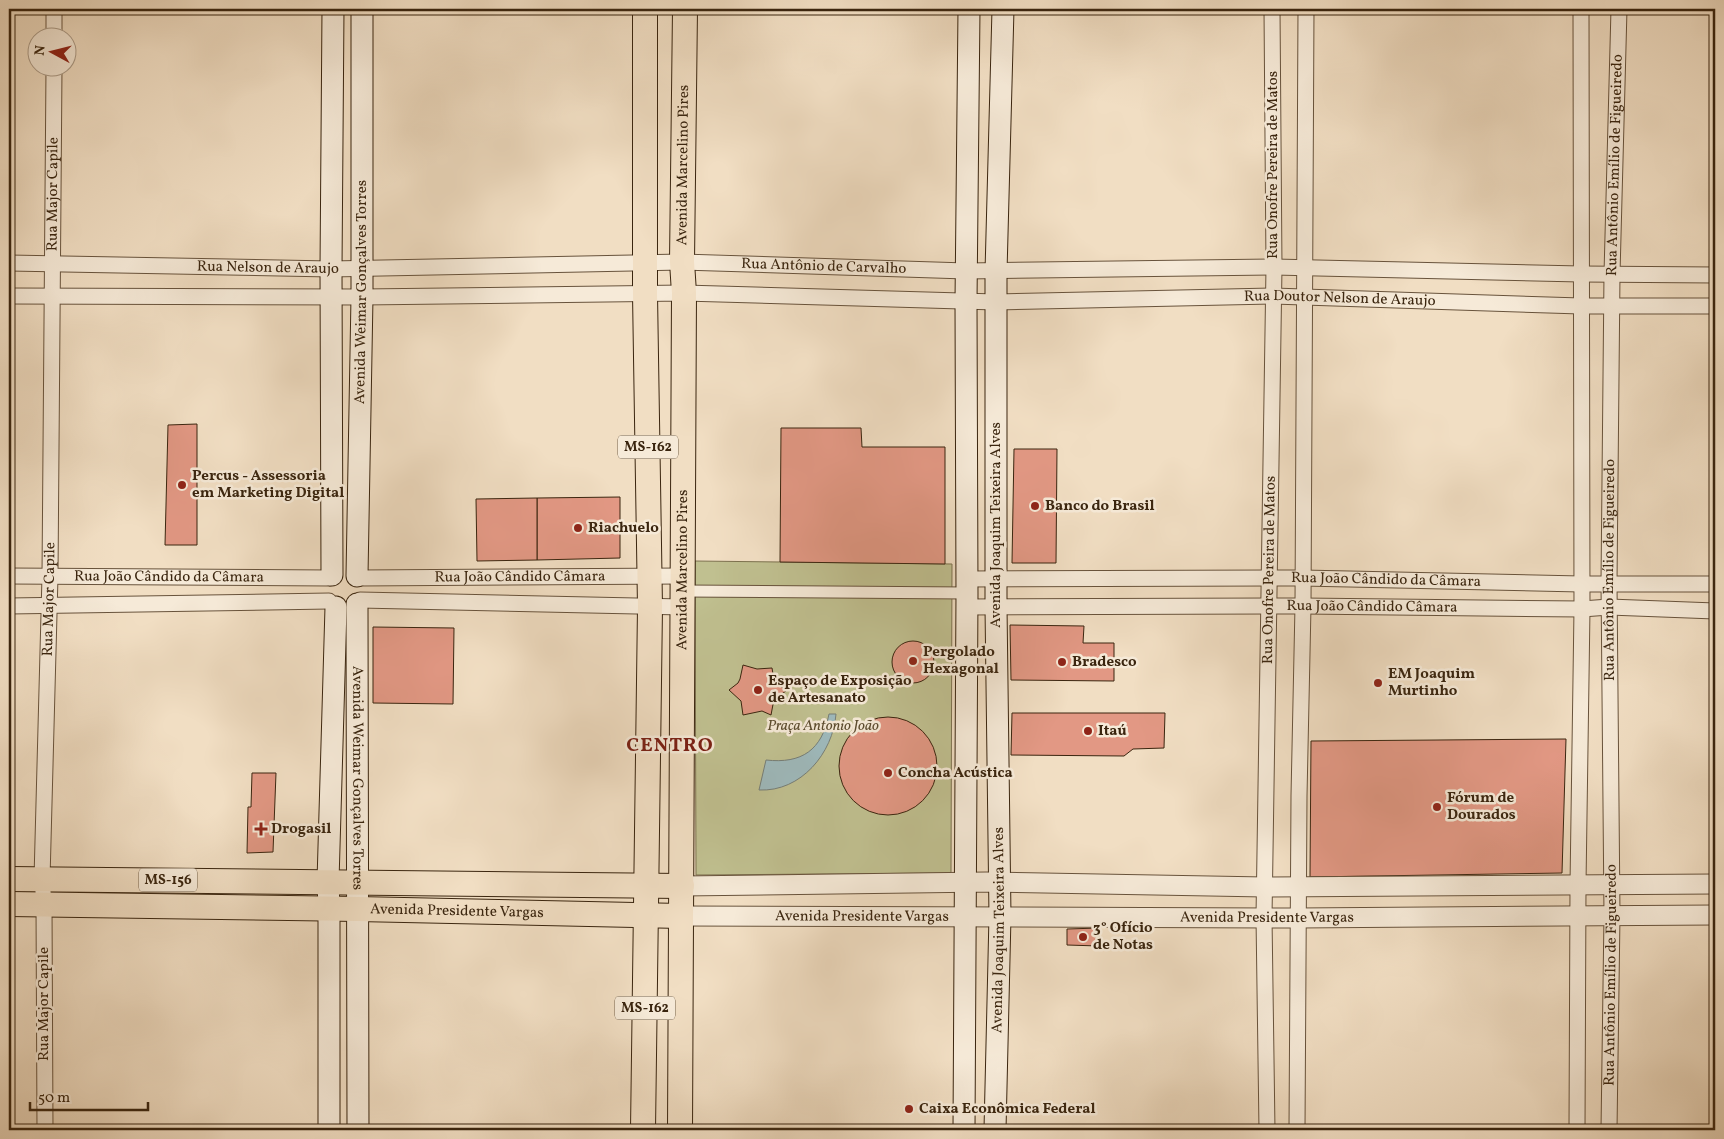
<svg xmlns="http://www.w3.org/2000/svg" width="1724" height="1139" font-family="Vollkorn,serif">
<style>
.green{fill:#c0c090;stroke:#7d7250}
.water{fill:#9ebabd;stroke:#767e77}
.building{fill:#e29884;stroke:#3a250f}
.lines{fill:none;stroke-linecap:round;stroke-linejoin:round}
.pedestrian-casing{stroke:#68533c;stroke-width:13}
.minor-casing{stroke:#68533c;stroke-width:17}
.tertiary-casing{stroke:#68533c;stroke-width:21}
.secondary-casing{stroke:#3a250f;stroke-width:23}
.primary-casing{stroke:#3a250f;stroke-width:26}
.pedestrian{stroke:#f6ead8;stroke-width:11}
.minor{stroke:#f6ead8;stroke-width:15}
.tertiary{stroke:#f6ead8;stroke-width:19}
.secondary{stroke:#f6ead8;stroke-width:21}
.primary{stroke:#f1dec3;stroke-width:24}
.poi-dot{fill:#8f2418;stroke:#f6ead8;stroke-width:2}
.labels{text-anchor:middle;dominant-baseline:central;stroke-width:5;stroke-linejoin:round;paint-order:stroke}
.shield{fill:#f6ead8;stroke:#72604b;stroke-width:1}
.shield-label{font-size:14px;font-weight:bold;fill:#3a250f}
.street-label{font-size:15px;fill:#3a250f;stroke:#f6ead8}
.poi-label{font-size:15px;font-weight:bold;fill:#3a250f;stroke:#f6ead8;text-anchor:start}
.park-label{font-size:15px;font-style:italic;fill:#5c4c2f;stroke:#f6ead8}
.district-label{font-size:20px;font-weight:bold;letter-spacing:1px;fill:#7a1f14;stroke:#f6ead8}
</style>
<rect width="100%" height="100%" fill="#f1dec3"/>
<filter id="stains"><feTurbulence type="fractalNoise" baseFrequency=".004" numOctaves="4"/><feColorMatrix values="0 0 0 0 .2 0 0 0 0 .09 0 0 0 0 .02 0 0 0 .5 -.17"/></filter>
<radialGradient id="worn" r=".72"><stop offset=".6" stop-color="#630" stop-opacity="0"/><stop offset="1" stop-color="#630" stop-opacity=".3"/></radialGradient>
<polygon class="green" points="695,561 952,564 951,873 696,875"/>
<path class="water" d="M 829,714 L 836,714 C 833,753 801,792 759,790 L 766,760 C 802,764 822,750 829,714 Z"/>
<g class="building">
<polygon points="197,424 197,545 165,545 168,425"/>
<polygon points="781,428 861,428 862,447 945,447 945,564 780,562"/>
<polygon points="1014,449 1057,449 1056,563 1012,563"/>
<polygon points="620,497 620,558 537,560 537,498"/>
<polygon points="537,498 537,560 477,561 476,499"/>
<polygon points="1010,625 1084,626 1083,643 1114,643 1114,681 1011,680"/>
<polygon points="373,627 454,628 453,704 373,703"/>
<circle cx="913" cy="662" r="21"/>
<polygon points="743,665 757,669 772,668 774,680 786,691 774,699 771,715 762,711 743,715 741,701 729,690 738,683 740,679"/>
<polygon points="1012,713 1165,713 1164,748 1133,749 1124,756 1011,755"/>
<circle cx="888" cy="766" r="49"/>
<polygon points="1566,739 1562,873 1310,877 1311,741"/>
<polygon points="252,773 276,773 273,852 247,853 248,807 251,807"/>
<polygon points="1099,928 1099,946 1067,945 1067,929"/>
</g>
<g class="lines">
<g class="pedestrian-casing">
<polyline id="pedestrian" points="683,591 967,593"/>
</g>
<g class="minor-casing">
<g id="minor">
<polyline points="54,38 54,9"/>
<path id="s1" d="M 9,263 L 331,269 L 682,262 L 966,271 L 1274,267 L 1581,274 L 1715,275"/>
<path id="s2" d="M 9,296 L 362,297 L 684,293 L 996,302 L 1273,296 L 1581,306 L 1715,306"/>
<path id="s3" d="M 9,576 L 330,578"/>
<path id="s4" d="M 359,578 L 683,576"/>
<path id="s5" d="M 967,579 L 1302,578 L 1581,584 L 1715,584"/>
<polyline points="360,600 683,607"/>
<polyline points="9,606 329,601"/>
<path id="s6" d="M 967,607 L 1303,606 L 1582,609 L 1609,607 L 1715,611"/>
<path id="s7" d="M 45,1130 L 44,904 L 42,879 L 50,576 L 54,68"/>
<path id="s8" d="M 1267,1130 L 1264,917 L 1274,267 L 1272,9"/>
<polyline points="1297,1130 1299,796 1303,606 1306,9"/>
<polyline points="1577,1130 1578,885 1582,609 1581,9"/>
<path id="s9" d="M 1609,1130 L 1612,915 L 1609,583 L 1612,274 L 1619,9"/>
</g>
</g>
<g class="tertiary-casing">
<g id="tertiary">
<polyline points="682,886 986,882 1265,887 1715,884"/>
<path id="s10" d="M 681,916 L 1298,918 L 1715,915"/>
</g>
</g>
<g class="secondary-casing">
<g id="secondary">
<polyline points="332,575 331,269 333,9"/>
<path id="s11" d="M 357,576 L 362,297 L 362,9"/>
<path id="s12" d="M 357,604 L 358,1130"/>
<polyline points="329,1130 329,909 328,881 336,607"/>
<polyline points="964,1130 967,593 966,302 969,9"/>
<path id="s13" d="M 995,1130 L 1000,916 L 996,607 L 996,272 L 1003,9"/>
</g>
</g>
<g class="primary-casing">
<g id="primary">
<polyline points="9,879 682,886"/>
<path id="s14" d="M 9,904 L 357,909 L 681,916"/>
<polyline points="643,1130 650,607 645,294 645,9"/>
<path id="s15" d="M 680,1130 L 684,293 L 682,262 L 685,9"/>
</g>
</g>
<use href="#pedestrian" class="pedestrian"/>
<use href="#minor" class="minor"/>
<use href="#tertiary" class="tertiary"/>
<use href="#secondary" class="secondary"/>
<use href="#primary" class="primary"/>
</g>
<g class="poi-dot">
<circle cx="182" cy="485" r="5"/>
<circle cx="1035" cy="506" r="5"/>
<circle cx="578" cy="528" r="5"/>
<circle cx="913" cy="661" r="5"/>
<circle cx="1062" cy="662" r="5"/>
<circle cx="1378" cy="683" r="5"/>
<circle cx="758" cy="690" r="5"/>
<circle cx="1088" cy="731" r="5"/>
<circle cx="888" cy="773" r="5"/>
<circle cx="1437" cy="807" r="5"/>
<path d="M258.5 821.5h5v5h5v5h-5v5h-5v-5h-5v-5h5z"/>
<circle cx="1083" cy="937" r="5"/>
<circle cx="909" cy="1109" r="5"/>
</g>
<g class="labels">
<g class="shield">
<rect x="618" y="435.5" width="60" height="23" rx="4"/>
<rect x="139" y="868.5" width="58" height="23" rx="4"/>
<rect x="615" y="996.5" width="60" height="23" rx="4"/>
</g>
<g class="shield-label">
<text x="648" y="447">MS-162</text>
<text x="168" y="880">MS-156</text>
<text x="645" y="1008">MS-162</text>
</g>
<g class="street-label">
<text stroke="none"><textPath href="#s15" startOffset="965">Avenida Marcelino Pires</textPath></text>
<text transform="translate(1273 165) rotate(-90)">Rua Onofre Pereira de Matos</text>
<text stroke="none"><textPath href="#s9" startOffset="965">Rua Antônio Emílio de Figueiredo</textPath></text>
<text stroke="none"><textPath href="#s7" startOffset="936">Rua Major Capile</textPath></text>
<text stroke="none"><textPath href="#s1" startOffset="815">Rua Antônio de Carvalho</textPath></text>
<text stroke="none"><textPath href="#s1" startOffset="259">Rua Nelson de Araujo</textPath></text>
<text stroke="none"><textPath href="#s11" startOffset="284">Avenida Weimar Gonçalves Torres</textPath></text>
<text stroke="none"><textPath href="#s2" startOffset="1331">Rua Doutor Nelson de Araujo</textPath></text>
<text transform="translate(996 525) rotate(-90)">Avenida Joaquim Teixeira Alves</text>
<text stroke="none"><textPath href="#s15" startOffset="560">Avenida Marcelino Pires</textPath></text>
<text stroke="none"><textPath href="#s8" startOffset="560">Rua Onofre Pereira de Matos</textPath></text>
<text stroke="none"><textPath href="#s9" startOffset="560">Rua Antônio Emílio de Figueiredo</textPath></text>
<text stroke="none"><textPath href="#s3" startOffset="160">Rua João Cândido da Câmara</textPath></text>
<text stroke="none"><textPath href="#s4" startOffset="161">Rua João Cândido Câmara</textPath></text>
<text stroke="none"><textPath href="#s5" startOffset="419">Rua João Cândido da Câmara</textPath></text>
<text stroke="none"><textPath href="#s7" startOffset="531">Rua Major Capile</textPath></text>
<text stroke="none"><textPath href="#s6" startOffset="405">Rua João Cândido Câmara</textPath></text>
<text stroke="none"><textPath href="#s12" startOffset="174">Avenida Weimar Gonçalves Torres</textPath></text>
<text stroke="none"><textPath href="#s14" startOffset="448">Avenida Presidente Vargas</textPath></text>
<text stroke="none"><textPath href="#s10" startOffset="181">Avenida Presidente Vargas</textPath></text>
<text stroke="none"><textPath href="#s10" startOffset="586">Avenida Presidente Vargas</textPath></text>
<text stroke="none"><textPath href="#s13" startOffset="200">Avenida Joaquim Teixeira Alves</textPath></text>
<text stroke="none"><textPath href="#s9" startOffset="155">Rua Antônio Emílio de Figueiredo</textPath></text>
<text transform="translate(44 1004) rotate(-90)">Rua Major Capile</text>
</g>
<g class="poi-label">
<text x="192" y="476">Percus - Assessoria<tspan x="192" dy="17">em Marketing Digital</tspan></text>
<text x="1045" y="506">Banco do Brasil</text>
<text x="588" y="528">Riachuelo</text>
<text x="923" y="652">Pergolado<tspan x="923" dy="17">Hexagonal</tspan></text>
<text x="1072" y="662">Bradesco</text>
<text x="1388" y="674">EM Joaquim<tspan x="1388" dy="17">Murtinho</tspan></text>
<text x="768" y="681">Espaço de Exposição<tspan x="768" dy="17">de Artesanato</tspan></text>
<text x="1098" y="731">Itaú</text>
<text x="898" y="773">Concha Acústica</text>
<text x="1447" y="798">Fórum de<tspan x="1447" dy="17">Dourados</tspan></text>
<text x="271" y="829">Drogasil</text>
<text x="1093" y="928">3° Ofício<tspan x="1093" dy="17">de Notas</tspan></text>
<text x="919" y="1109">Caixa Econômica Federal</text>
</g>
<g class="park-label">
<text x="823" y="726">Praça Antonio João</text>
</g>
<g class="district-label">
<text x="670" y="746">CENTRO</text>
</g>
</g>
<rect width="1724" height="1139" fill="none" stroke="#f1dec3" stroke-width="30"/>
<rect x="10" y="10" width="1704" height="1119" fill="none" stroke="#3a250f" stroke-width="2.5"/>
<rect x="15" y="15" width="1694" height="1109" fill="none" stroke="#3a250f"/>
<g transform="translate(52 52) rotate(277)"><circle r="24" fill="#f6ead8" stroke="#ab9b88"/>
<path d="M0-4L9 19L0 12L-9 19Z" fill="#8f2418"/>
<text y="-8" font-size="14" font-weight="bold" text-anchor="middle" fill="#3a250f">N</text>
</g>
<path d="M30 1102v8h118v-8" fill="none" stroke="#3a250f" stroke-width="2.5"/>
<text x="38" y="1102" font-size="15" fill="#3a250f" stroke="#f6ead8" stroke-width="4" paint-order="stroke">50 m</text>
<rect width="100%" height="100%" filter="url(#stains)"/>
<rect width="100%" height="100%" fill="url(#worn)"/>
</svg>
